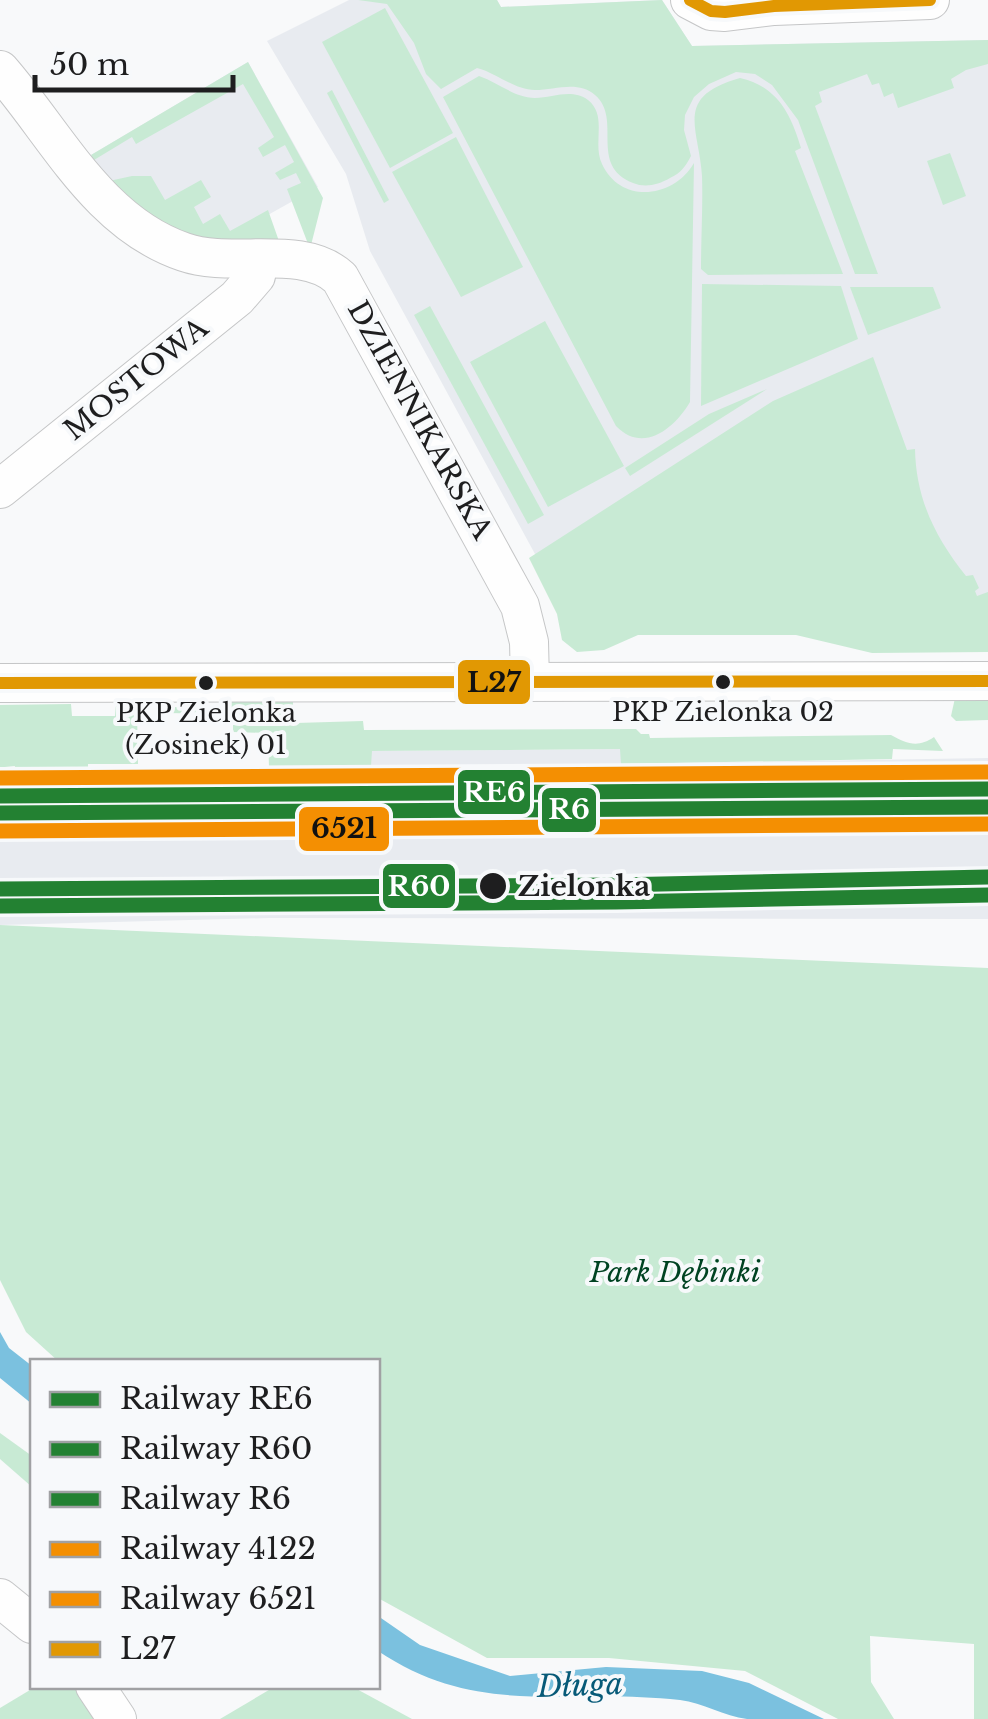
<svg xmlns="http://www.w3.org/2000/svg" width="988" height="1719" font-family="'Libre Baskerville',serif">
<style>
.built{fill:#e8ebf0}
.green{fill:#c8ead4}
.water{fill:#7bc1df}
.lines{fill:none;stroke-linecap:round;stroke-linejoin:round}
.minor-casing{stroke:#c5c6c7;stroke-width:40}
.minor{stroke:#fefefe;stroke-width:38}
.rail{stroke:#c3c3c4;stroke-width:8;stroke-dasharray:20 10;stroke-linecap:butt}
.bus-1-casing{stroke:#f7f9fb;stroke-width:20}
.bus-1{stroke:#e19803;stroke-width:12}
.rail-1-casing{stroke:#f7f9fb;stroke-width:22}
.rail-2-casing{stroke:#f7f9fb;stroke-width:22}
.rail-3-casing{stroke:#f7f9fb;stroke-width:22}
.rail-4-casing{stroke:#f7f9fb;stroke-width:22}
.rail-5-casing{stroke:#f7f9fb;stroke-width:22}
.rail-1{stroke:#238132;stroke-width:15}
.rail-2{stroke:#238132;stroke-width:15}
.rail-3{stroke:#238132;stroke-width:15}
.rail-4{stroke:#f48f02;stroke-width:15}
.rail-5{stroke:#f48f02;stroke-width:15}
.bus-dot{fill:#1e1e1f;stroke:#f7f9fb;stroke-width:4}
.labels{text-anchor:middle;dominant-baseline:central;stroke-width:8;stroke-linejoin:round;paint-order:stroke}
.bus-label{font-size:26px;fill:#1e1e1f;stroke:#f7f9fb}
.street-label{font-size:28px;fill:#1e1e1f;stroke:#f7f9fb}
.stop-label{font-size:28px;font-weight:bold;fill:#1e1e1f;stroke:#f7f9fb;text-anchor:start}
.park-label{font-size:28px;font-style:italic;fill:#004322;stroke:#f7f9fb}
.water-label{font-size:30px;font-style:italic;fill:#075a78;stroke:#f7f9fb}
.line-badge{stroke:#f7f9fb;stroke-width:4}
.badge-label{font-size:28px;text-anchor:middle;font-weight:bold;fill:#fff}
.pale-badge-label{font-size:28px;text-anchor:middle;font-weight:bold;fill:#111}
</style>
<rect width="100%" height="100%" fill="#f8f9fa"/>
<g class="built">
<polygon points="349,0 497,0 501,7 662,0 692,46 988,40 988,631 535,554 370,251 346,174 267,41"/>
<polygon points="248,62 318,187 221,241 115,188 91,155"/>
<polygon points="621,749 622,764 988,758 988,919 269,918 0,925 0,781 91,778 92,768 370,766 371,751"/>
</g>
<g class="green">
<path d="M 358,0 L 497,0 L 501,7 L 662,0 L 692,46 L 988,40 L 988,64 L 966,70 L 951,79 L 954,88 L 898,108 L 893,93 L 884,97 L 879,83 L 872,85 L 867,74 L 819,92 L 822,102 L 815,106 L 878,274 L 855,274 L 798,120 L 772,85 L 755,74 L 736,72 L 709,84 L 694,97 L 685,115 L 684,130 L 691,156 C 685,167 681,173 670,178 C 658,185 645,188 633,183 C 588,165 623,119 595,95 C 578,80 555,90 535,90 C 514,90 497,73 477,68 L 441,89 L 426,74 L 414,43 L 387,4 Z"/>
<polygon points="385,8 453,133 390,168 322,42"/>
<polygon points="248,62 323,198 310,249 287,189 301,183 296,173 280,180 275,173 294,162 285,145 263,157 258,148 274,137 243,84 136,144 132,137 94,160 91,155"/>
<path d="M 479,76 C 499,83 513,97 535,98 C 553,98 571,88 588,100 C 608,116 592,143 602,164 C 621,205 674,198 694,163 L 690,402 C 674,429 643,454 616,426 L 443,97 Z"/>
<path d="M 740,78 C 777,86 791,114 801,148 L 795,151 L 843,274 L 708,275 L 701,269 C 701,238 703,207 702,176 C 699,127 673,97 740,78 Z"/>
<polygon points="332,90 389,200 384,203 327,93"/>
<polygon points="456,137 523,267 461,297 392,172"/>
<polygon points="950,153 966,196 943,205 927,161"/>
<polygon points="132,176 151,176 165,200 201,180 211,197 194,207 203,224 220,214 230,231 268,210 280,244 210,242 148,217 109,181"/>
<polygon points="702,284 841,286 858,339 701,406"/>
<polygon points="850,287 933,287 941,308 868,335"/>
<polygon points="430,306 544,515 528,524 414,315"/>
<polygon points="545,321 624,466 548,507 470,362"/>
<path d="M 873,357 L 907,450 L 915,449 C 916,499 935,537 966,576 L 973,575 L 979,588 L 975,591 L 977,596 L 988,592 L 988,652 L 872,653 L 796,635 L 638,635 L 604,650 L 577,652 L 562,640 L 557,614 L 529,558 L 773,401 Z"/>
<polygon points="767,389 630,476 625,468 709,414"/>
<polygon points="988,695 988,720 956,721 951,716 955,698"/>
<polygon points="231,697 293,698 293,715 166,713 166,707 230,707"/>
<polygon points="71,704 72,716 115,716 116,704 129,704 137,710 138,764 88,764 88,777 11,781 15,766 5,767 0,772 0,705"/>
<path d="M 363,721 L 364,730 L 636,729 L 641,734 L 649,734 L 650,738 L 891,735 C 907,744 918,748 934,737 L 943,751 L 893,749 L 892,759 L 621,764 L 620,749 L 372,751 L 371,766 L 269,767 L 268,733 L 233,732 L 233,725 Z"/>
<polygon points="0,925 988,968 988,1719 974,1719 974,1644 870,1636 871,1682 894,1719 838,1719 745,1671 609,1658 487,1658 378,1598 378,1362 58,1361 26,1332 0,1280"/>
<polygon points="0,1433 32,1456 32,1487 0,1459"/>
<polygon points="35,1687 79,1687 102,1719 0,1719 0,1708"/>
<polygon points="274,1687 353,1687 412,1719 220,1719"/>
</g>
<g class="water">
<polygon points="0,1332 9,1348 32,1366 32,1404 0,1378"/>
<path d="M 378,1616 L 420,1645 L 510,1676 L 606,1667 L 702,1671 L 749,1683 L 824,1719 C 799,1719 771,1719 747,1719 C 724,1716 703,1703 680,1700 C 565,1687 480,1719 378,1651 Z"/>
</g>
<g class="lines">
<g class="minor-casing">
<g id="minor">
<polyline points="690,0 711,11 725,12 774,6 930,0"/>
<path d="M 0,70 C 56,134 98,223 184,252 C 232,269 302,243 340,278 L 520,606 L 529,642 L 530,682"/>
<polyline points="0,489 237,298 256,276 258,260"/>
<polyline points="0,683 988,681"/>
<polyline points="0,1598 32,1624"/>
<polyline points="95,1686 117,1719"/>
</g>
</g>
<use href="#minor" class="minor"/>
<polyline class="rail" points="928,902 988,899"/>
<g class="bus-1-casing">
<g id="bus-1">
<polyline points="690,0 711,11 725,12 774,6 930,0"/>
<polyline points="0,683 988,681"/>
</g>
</g>
<use href="#bus-1" class="bus-1"/>
<g class="rail-1-casing">
<polyline id="rail-1" points="0,796 988,789"/>
</g>
<g class="rail-2-casing">
<polyline id="rail-2" points="0,889 616,885 988,877"/>
</g>
<g class="rail-3-casing">
<g id="rail-3">
<polyline points="0,813 988,807"/>
<polyline points="0,906 616,902 988,895"/>
</g>
</g>
<g class="rail-4-casing">
<polyline id="rail-4" points="0,778 988,772"/>
</g>
<g class="rail-5-casing">
<polyline id="rail-5" points="0,831 988,824"/>
</g>
<use href="#rail-1" class="rail-1"/>
<use href="#rail-2" class="rail-2"/>
<use href="#rail-3" class="rail-3"/>
<use href="#rail-4" class="rail-4"/>
<use href="#rail-5" class="rail-5"/>
</g>
<g class="bus-dot">
<circle cx="723" cy="682" r="9"/>
<circle cx="206" cy="683" r="9"/>
<circle cx="493" cy="886" r="15"/>
</g>
<g class="labels">
<g class="bus-label">
<text x="723" y="712">PKP Zielonka 02</text>
<text x="206" y="713">PKP Zielonka<tspan x="206" dy="32">(Zosinek) 01</tspan></text>
</g>
<g class="street-label">
<text transform="translate(136 379) rotate(-39)">MOSTOWA</text>
<text transform="translate(420 420) rotate(61)">DZIENNIKARSKA</text>
</g>
<g class="stop-label">
<text x="518" y="886">Zielonka</text>
</g>
<g class="park-label">
<text x="675" y="1272">Park Dębinki</text>
</g>
<g class="water-label">
<text transform="translate(580 1685) rotate(-2)">Długa</text>
</g>
</g>
<g class="line-badge">
<rect x="456" y="658" width="76" height="48" rx="10" fill="#e19803"/>
<rect x="456" y="768" width="76" height="48" rx="10" fill="#238132"/>
<rect x="540" y="786" width="58" height="48" rx="10" fill="#238132"/>
<rect x="297" y="805" width="94" height="48" rx="10" fill="#f48f02"/>
<rect x="381" y="862" width="76" height="48" rx="10" fill="#238132"/>
</g>
<g class="badge-label">
<text x="494" y="802">RE6</text>
<text x="569" y="819">R6</text>
<text x="419" y="896">R60</text>
</g>
<g class="pale-badge-label">
<text x="494" y="692">L27</text>
<text x="344" y="838">6521</text>
</g>
<rect x="30" y="1359" width="350" height="330" fill="#f7f9fb" stroke="#a0a1a3" stroke-width="2.5"/>
<rect x="50" y="1392" width="50" height="15" fill="#238132" stroke="#a0a1a3" stroke-width="2.5"/>
<text x="120" y="1409" font-size="30" fill="#1e1e1f">Railway RE6</text>
<rect x="50" y="1442" width="50" height="15" fill="#238132" stroke="#a0a1a3" stroke-width="2.5"/>
<text x="120" y="1459" font-size="30" fill="#1e1e1f">Railway R60</text>
<rect x="50" y="1492" width="50" height="15" fill="#238132" stroke="#a0a1a3" stroke-width="2.5"/>
<text x="120" y="1509" font-size="30" fill="#1e1e1f">Railway R6</text>
<rect x="50" y="1542" width="50" height="15" fill="#f48f02" stroke="#a0a1a3" stroke-width="2.5"/>
<text x="120" y="1559" font-size="30" fill="#1e1e1f">Railway 4122</text>
<rect x="50" y="1592" width="50" height="15" fill="#f48f02" stroke="#a0a1a3" stroke-width="2.5"/>
<text x="120" y="1609" font-size="30" fill="#1e1e1f">Railway 6521</text>
<rect x="50" y="1642" width="50" height="15" fill="#e19803" stroke="#a0a1a3" stroke-width="2.5"/>
<text x="120" y="1659" font-size="30" fill="#1e1e1f">L27</text>
<path d="M35 75v15h198v-15" fill="none" stroke="#1e1e1f" stroke-width="5"/>
<text x="50" y="75" font-size="30" fill="#1e1e1f" stroke="#f7f9fb" stroke-width="8" paint-order="stroke">50 m</text>
</svg>
